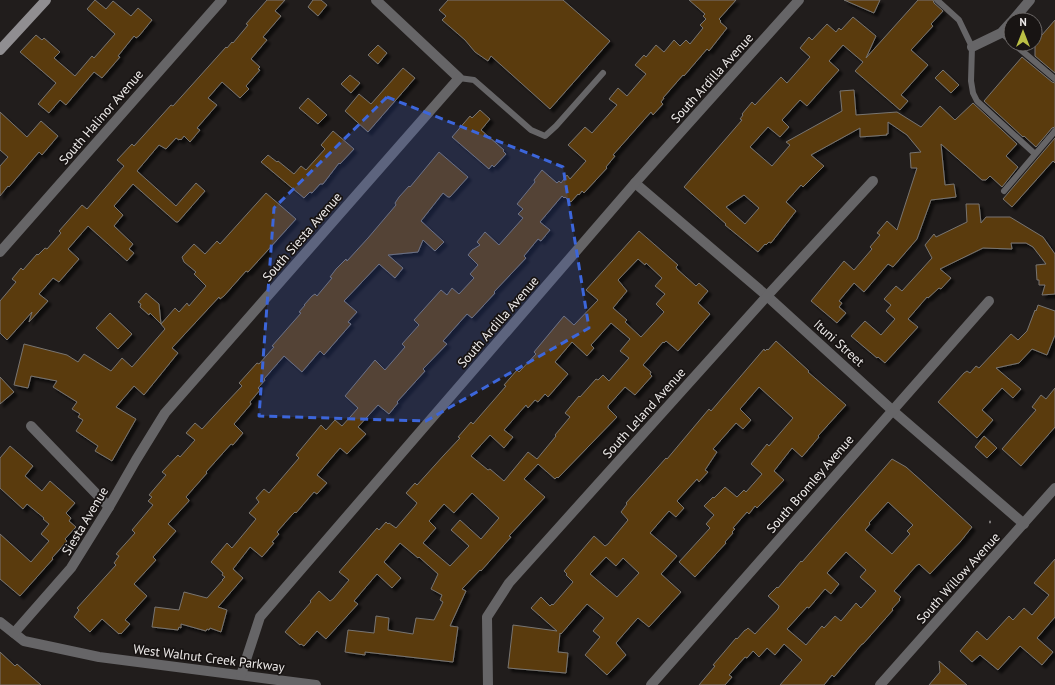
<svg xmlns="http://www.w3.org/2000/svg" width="1055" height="685" font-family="'PT Sans',sans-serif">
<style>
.building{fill:#5a3a0e;stroke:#787571;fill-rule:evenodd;filter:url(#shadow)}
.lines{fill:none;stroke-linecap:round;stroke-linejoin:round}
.path{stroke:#7c7978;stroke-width:2.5;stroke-dasharray:2 3;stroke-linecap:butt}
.service{stroke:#666567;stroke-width:6}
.minor{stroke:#666567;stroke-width:10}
.tertiary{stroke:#666567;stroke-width:10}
.secondary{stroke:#908e91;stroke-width:10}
.marked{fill:#3c66db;fill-opacity:0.2;stroke:#3c66db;stroke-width:3;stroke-dasharray:8 5;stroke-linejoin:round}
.labels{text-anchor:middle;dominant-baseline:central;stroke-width:3.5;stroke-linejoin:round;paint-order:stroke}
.street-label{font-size:13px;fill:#efeceb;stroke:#181413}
</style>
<defs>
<filter id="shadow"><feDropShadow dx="3.5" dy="3.5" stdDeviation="1" flood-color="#0009"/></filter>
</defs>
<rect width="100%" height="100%" fill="#211d1c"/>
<g class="building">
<polygon points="95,0 106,9 113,1 131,16 138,8 152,20 139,36 136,38 134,36 118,56 120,57 102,78 94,72 66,105 60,100 49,113 38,104 56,83 20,52 36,35 42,40 44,38 60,52 54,58 75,76 92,56 94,58 115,34 87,9"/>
<polygon points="267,0 285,0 275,11 281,16 263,37 267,40 251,59 260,67 258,69 260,70 246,86 249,89 240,98 222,82 208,98 217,105 197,128 200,130 190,142 184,136 181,140 180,139 179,140 176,138 166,149 159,145 137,171 176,206 196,183 205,191 178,222 176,222 133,184 114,206 123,215 114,226 133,244 129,249 134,253 127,261 88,226 68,249 79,259 59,282 53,278 39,294 48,301 29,322 32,312 7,340 0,333 0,301 16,282 12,279 21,268 23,270 37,254 38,255 45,248 47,249 61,233 59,231 82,205 87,209 124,166 117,160 132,144 134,146 171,105 173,106 226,47 227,48 232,42 233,43 248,25 246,24"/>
<polygon points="313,0 321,0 327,5 318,16 308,7"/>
<polygon points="448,0 563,0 610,41 550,109 491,56 488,61 475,52 465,40 442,20 446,16 439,10"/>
<polygon points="689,0 736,0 719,19 721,21 720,22 727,28 709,51 707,49 684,76 683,75 663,98 664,98 661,102 663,104 653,115 651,112 613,155 615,156 606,167 607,168 584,193 582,191 579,195 578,194 571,202 565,197 564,198 562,196 540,222 550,230 541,241 538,239 524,256 526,258 494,292 495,293 472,318 467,314 443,341 447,344 423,369 425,371 397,402 398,403 389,414 378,405 358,427 366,434 347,454 340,448 317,475 327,483 317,494 314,492 296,513 295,512 291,516 277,532 279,534 272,542 274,543 262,557 250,547 233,569 243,578 218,607 227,610 221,632 210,628 209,630 207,629 206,631 181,624 181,628 179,627 178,630 152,627 155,607 179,610 184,592 207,598 223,580 222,580 225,577 222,575 223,573 211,562 227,543 232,548 256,519 249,513 259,502 256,498 264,489 269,493 299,458 296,455 321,425 326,430 335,420 342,426 358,408 345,396 375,360 385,370 405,347 402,344 419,325 414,320 441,290 447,295 452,288 459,294 474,278 470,274 478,265 468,255 472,250 480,245 477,242 485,232 499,245 523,218 518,214 523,209 517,204 535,182 534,180 542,170 557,183 559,181 561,183 567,175 570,179 586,161 568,145 585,127 592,133 617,105 609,99 618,88 627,96 646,74 635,65 644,55 646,57 656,45 664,52 674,40 680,46 686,40 690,44 703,28 700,25 706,19 703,16 705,14"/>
<polygon points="844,0 880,0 874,13"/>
<path d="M 918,0 L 933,0 L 934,3 L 943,11 L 931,24 L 933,26 L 911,50 L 928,65 L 901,95 L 908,101 L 900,110 L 855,71 L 863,62 L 843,45 L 829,61 L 839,70 L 807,106 L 800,100 L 782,120 L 789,127 L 780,137 L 768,127 L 750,147 L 772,166 L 790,145 L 786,142 L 842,111 L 840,91 L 854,90 L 856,115 L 897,112 L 921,127 L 940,106 L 955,120 L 973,103 L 1017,144 L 1006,156 L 1018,167 L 1002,187 L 990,176 L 986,180 L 982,180 L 941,144 L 945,185 L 954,184 L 956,197 L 931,200 L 917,239 L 893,267 L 888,264 L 864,292 L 854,283 L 839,301 L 842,303 L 839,307 L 846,313 L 837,323 L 811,301 L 844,261 L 854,270 L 872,249 L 870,247 L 880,235 L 877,233 L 887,221 L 897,230 L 917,168 L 911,168 L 910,153 L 921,152 L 907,135 L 888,122 L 888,134 L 886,134 L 887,135 L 860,137 L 860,128 L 811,155 L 824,166 L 803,187 L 801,185 L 786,202 L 796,211 L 771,243 L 769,242 L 766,245 L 765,244 L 758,252 L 725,225 L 726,224 L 684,187 L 742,120 L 740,119 L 743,115 L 742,114 L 752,102 L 755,105 L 781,77 L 787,83 L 810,57 L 800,48 L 809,37 L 812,40 L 827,24 L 836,32 L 839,28 L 841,30 L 853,17 L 876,36 L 866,58 ZM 744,195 L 759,208 L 745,224 L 726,207 Z"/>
<polygon points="1055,20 1055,73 1035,56 1035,43"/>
<polygon points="378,45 387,53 378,64 368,55"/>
<polygon points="1022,57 1052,82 1055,83 1055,127 1052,128 1036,147 1024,136 1023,137 984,101"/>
<polygon points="403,68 415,78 368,132 345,111 359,94 371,104"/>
<polygon points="943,70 959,85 951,93 935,78"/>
<polygon points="350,75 360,83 351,93 341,84"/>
<polygon points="308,98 327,115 318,124 299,108"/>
<polygon points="480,110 490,119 481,130 504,150 503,151 506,154 494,167 492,165 489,169 452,137 470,116 472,118"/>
<polygon points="0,112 27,137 41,121 58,136 42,155 39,152 9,187 8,186 0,196 0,166 8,157 0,150"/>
<polygon points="333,131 354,149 340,164 339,163 323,184 320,184 312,193 310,192 304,198 261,162 268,155 277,162 278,161 294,174 301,166 306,170 325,149 321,145"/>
<polygon points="1055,138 1055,163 1053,161 1012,207 1003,199"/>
<polygon points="439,152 468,177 450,197 448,197 443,193 421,221 444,242 435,251 423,240 418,252 388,255 403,268 395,278 379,264 344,301 357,312 348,322 351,324 324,355 320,351 302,372 284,356 264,379 265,380 258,388 260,390 250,402 251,404 234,424 243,433 233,445 231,444 206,472 207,473 186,497 189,500 189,501 168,524 176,531 153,557 156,560 134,584 147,596 125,620 130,624 121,634 120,633 119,634 102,619 90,632 74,617 79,610 77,608 116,565 114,563 119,556 116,554 135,533 132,530 153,505 148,501 152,497 149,495 166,475 162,472 178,455 180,457 195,440 186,433 195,423 202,429 225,404 242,386 239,383 257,363 259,364 274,347 272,346 301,313 299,312 305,305 304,305 312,296 315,294 317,296 332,278 330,277 336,269 346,259 347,261 368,238 396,205 395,203 399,197 409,186 410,187"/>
<polygon points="266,193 296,219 248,272 246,271 224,296 220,299 219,297 172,348 178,353 144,395 134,386 116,407 136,419 112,461 95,451 98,446 76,431 83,420 78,417 80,414 72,409 77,402 53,387 57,381 31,376 28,388 14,385 24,344 67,355 78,362 84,354 111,371 122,358 132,367 165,329 161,324 175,308 179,312 187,303 189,306 206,286 194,274 196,272 184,262 182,257 194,244 205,254 217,241 220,244"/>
<polygon points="966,204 979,204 981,223 986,217 1010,217 1043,237 1055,254 1055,294 1042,295 1045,285 1039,285 1039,280 1037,280 1036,265 1046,264 1033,247 1026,243 1011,243 1012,249 983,248 940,269 951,278 941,289 939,288 928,298 927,297 908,319 918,327 885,363 878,357 877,358 851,336 865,321 881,335 895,319 886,311 891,305 884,299 896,286 902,291 932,258 925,245 934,234 936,237 967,222"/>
<path d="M 639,231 L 678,265 L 676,267 L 677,269 L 696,286 L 699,283 L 708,291 L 698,303 L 710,314 L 678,351 L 666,341 L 664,343 L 663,342 L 643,365 L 651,372 L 650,374 L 652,376 L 635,395 L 625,387 L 608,406 L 608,408 L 617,417 L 558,478 L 557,477 L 555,479 L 538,464 L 524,479 L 545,497 L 509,536 L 511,537 L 488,563 L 481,571 L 480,570 L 462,589 L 466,591 L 450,626 L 458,627 L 453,662 L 365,652 L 365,655 L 345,652 L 348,630 L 374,633 L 376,616 L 389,618 L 388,630 L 413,634 L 416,618 L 434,620 L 443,602 L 440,600 L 442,595 L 431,589 L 438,574 L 419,557 L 418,558 L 400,543 L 384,562 L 401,578 L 392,588 L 377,574 L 354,601 L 358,604 L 326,639 L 317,631 L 304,646 L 301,644 L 300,645 L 285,632 L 311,602 L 310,601 L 319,591 L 330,601 L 333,599 L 349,580 L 339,572 L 377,528 L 379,530 L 386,522 L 388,524 L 389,523 L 396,528 L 415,506 L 417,503 L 406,493 L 415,483 L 417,485 L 444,455 L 460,438 L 458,437 L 471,422 L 473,424 L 506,386 L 504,385 L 517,370 L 519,372 L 536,354 L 534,352 L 564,316 L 574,325 L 598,300 L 586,290 ZM 638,259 L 645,265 L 646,263 L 662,278 L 655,286 L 665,294 L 656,304 L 664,312 L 641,337 L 625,322 L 627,320 L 613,308 L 627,291 L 618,280 ZM 611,323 L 630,339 L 620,351 L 629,358 L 609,381 L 603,375 L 598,380 L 596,379 L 580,397 L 579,396 L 565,413 L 570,417 L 555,435 L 556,436 L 537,459 L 528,452 L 504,481 L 490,469 L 488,470 L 471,456 L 490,435 L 504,448 L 513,437 L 504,430 L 526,405 L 528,408 L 535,400 L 538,402 L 545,394 L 548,397 L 568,374 L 555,362 L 572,342 L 587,356 L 594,348 L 591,345 ZM 472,493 L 499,518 L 481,539 L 460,520 L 451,530 L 469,546 L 450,566 L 423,543 L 436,528 L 429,521 L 444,504 L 454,513 Z"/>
<polygon points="146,293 159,304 161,324 150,313 149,315 140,307 141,304 138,302"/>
<polygon points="1038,305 1055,311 1055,335 1047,355 1032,349 1019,363 996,368 1021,389 1013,398 1002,388 982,410 993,420 977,438 938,402 964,373 967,371 970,373 976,366 979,368 1011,334 1018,340 1027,331 1035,310 1036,311"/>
<polygon points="110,313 132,334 118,349 96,328"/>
<path d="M 776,341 L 809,371 L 808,372 L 846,405 L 818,436 L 819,437 L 802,457 L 792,448 L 774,471 L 784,480 L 757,508 L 755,506 L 749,514 L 747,512 L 733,528 L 735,529 L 732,532 L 733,533 L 725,542 L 726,543 L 695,577 L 679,562 L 710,528 L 706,524 L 714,515 L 704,506 L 713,497 L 714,498 L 725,487 L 737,497 L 744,490 L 746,492 L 762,474 L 751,464 L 767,444 L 769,446 L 793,418 L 759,387 L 740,409 L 751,420 L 743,429 L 736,423 L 713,449 L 717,452 L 705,470 L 708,472 L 699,482 L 697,479 L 677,501 L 684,508 L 676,517 L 669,511 L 650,533 L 677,556 L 661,574 L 681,592 L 649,627 L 638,618 L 636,620 L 616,643 L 626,655 L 607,675 L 585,655 L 600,637 L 593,631 L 604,618 L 587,604 L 561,634 L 560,633 L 558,652 L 568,653 L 566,673 L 508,668 L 513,625 L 557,631 L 531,608 L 541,597 L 550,606 L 552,604 L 553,605 L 573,582 L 566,575 L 567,574 L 564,571 L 594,536 L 605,546 L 608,544 L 628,520 L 621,512 L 627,504 L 626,503 L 666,458 L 667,459 L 709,409 L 711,411 L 764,349 L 765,351 L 767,349 L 768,350 ZM 606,557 L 616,566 L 623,558 L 639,573 L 617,597 L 590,574 Z"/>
<polygon points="0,377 14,392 0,404"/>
<polygon points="1055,388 1055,427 1021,466 1002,449 1036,410 1032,407 1041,395 1046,399"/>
<polygon points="984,436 997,448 987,458 975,447"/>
<polygon points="10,446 33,466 25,476 42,491 50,481 75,503 66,513 71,518 69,521 76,527 65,539 67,541 52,558 53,559 20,596 0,579 0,534 31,562 49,541 41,534 49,524 43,519 44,518 27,504 23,509 0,488 0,458"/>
<path d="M 892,459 L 906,467 L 924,483 L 972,527 L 961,541 L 930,574 L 919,564 L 916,566 L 894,591 L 901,597 L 899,599 L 900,600 L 892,609 L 893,610 L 863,644 L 862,644 L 834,677 L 832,675 L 824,685 L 780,685 L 802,660 L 784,644 L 775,655 L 767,648 L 759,657 L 753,651 L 747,658 L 745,657 L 729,675 L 732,677 L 725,685 L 699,685 L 715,666 L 713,665 L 736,638 L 737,639 L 745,630 L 746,630 L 748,628 L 755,634 L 778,609 L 779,606 L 768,596 L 777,587 L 778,588 L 801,561 L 802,562 ZM 888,502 L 913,525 L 907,531 L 910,534 L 892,554 L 865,530 L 870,524 L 869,523 ZM 846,552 L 866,570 L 860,577 L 876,591 L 861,608 L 856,603 L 841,621 L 835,616 L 824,628 L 822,626 L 806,645 L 787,629 L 807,607 L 809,608 L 825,589 L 831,594 L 839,584 L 827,573 Z"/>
<polygon points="1055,559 1055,617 1037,638 1053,652 1042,665 1020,646 998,670 980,655 972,662 960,651 977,631 987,640 1009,616 1013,620 1024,608 1032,615 1049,595 1034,583"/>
<polygon points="0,652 15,666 17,664 41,685 0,685"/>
<polygon points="939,661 967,685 929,685 940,672"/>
</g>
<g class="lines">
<polyline class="path" points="989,522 994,522"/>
<g class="service">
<polyline points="937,0 959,20 972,47 971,81 973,93 977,101 1035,154"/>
<polyline points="1001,33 1011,41"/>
<polyline points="1014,44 1055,79"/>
<polyline points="459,78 474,80 531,130 545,136 556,126 603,73"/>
<polyline points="1004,191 1055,131"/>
</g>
<g class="minor">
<polyline points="1013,20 1030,0"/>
<polyline points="972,47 1001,33 1011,22"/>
<polyline points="635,183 767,296 892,410 1024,524"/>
<polyline points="0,252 222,0"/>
<polyline points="31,426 109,507"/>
<polyline points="0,622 24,641 99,657 316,685"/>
<polyline points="14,633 71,568 109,507 136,460 165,413 459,78 376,0"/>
<polyline points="241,675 260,617 635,183 799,0"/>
<polyline points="488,685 487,617 509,583 767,296 873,181"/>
<polyline points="651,685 989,301"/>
</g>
<polyline class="tertiary" points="880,685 1055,488"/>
<polyline class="secondary" points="0,50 46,0"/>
</g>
<path class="marked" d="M 387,97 L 563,167 L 589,328 L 426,421 L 259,416 L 274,208 Z"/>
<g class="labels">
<g class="street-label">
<text transform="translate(712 78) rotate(-48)">South Ardilla Avenue</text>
<text transform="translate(101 117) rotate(-49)">South Halinor Avenue</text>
<text transform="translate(302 237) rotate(-49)">South Siesta Avenue</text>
<text transform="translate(498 322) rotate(-49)">South Ardilla Avenue</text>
<text transform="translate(839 343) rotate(42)">Ituni Street</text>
<text transform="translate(644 413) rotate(-48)">South Leland Avenue</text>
<text transform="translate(810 484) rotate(-49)">South Bromley Avenue</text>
<text transform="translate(85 521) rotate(-59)">Siesta Avenue</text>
<text transform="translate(958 578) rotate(-48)">South Willow Avenue</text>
<text transform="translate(209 658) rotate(7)">West Walnut Creek Parkway</text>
</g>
</g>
<g transform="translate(1023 32)"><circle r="19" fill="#181413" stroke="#6e6a69"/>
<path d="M0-3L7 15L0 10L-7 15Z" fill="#bbc045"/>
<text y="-6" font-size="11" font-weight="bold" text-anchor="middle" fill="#efeceb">N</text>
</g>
</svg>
